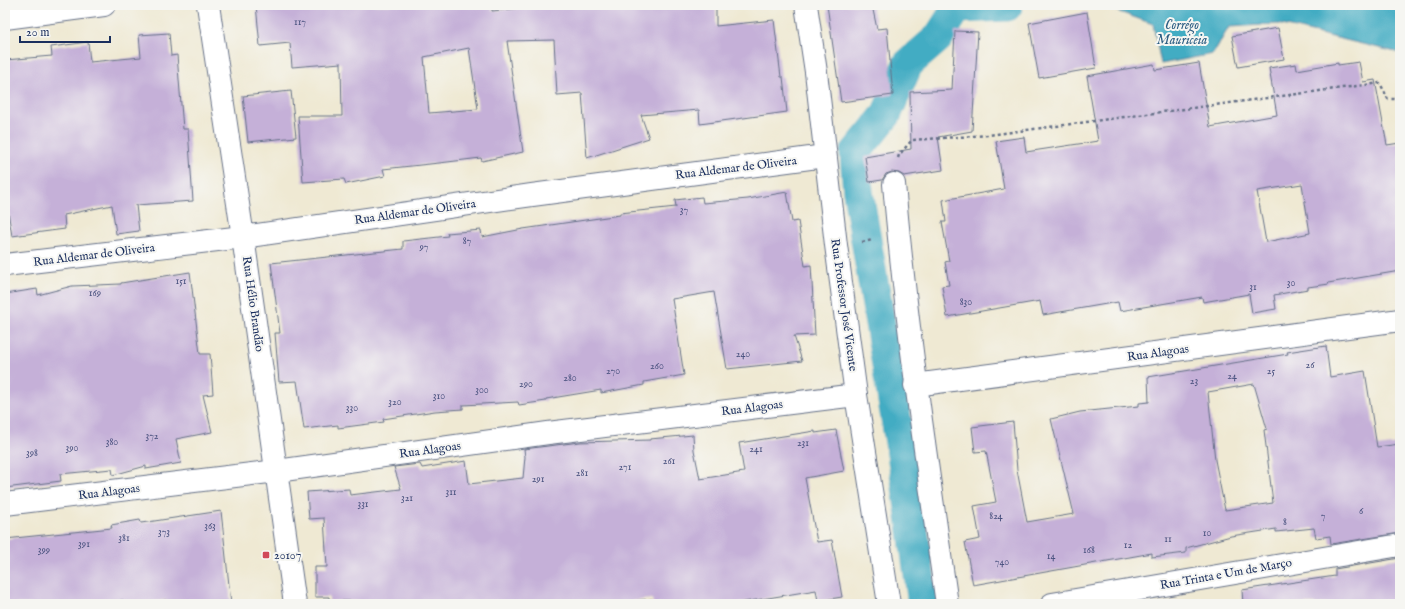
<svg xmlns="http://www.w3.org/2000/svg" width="1405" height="609" font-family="'IM FELL English',serif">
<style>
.water{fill:#43acc3;stroke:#2f6e90}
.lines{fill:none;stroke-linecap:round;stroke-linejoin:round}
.canal{stroke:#43acc3;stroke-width:31}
.building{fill:#c5b0d8;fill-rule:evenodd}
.minor-casing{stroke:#657087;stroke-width:24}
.path{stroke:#657087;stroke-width:2.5;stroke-dasharray:3 3;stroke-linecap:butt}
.minor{stroke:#fff;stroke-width:22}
.poi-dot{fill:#d1495b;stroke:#f6f6f2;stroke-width:1.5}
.labels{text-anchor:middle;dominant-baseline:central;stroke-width:4;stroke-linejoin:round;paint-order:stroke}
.number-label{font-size:10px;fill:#464f7c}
.street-label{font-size:12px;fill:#1b2f5e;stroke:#f6f6f2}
.poi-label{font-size:12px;fill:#1b2f5e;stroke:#f6f6f2;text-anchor:start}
.water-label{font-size:13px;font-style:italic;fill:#295b81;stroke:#f6f6f2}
</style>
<rect width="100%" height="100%" fill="#f6f6f2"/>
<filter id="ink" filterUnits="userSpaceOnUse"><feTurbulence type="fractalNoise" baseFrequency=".025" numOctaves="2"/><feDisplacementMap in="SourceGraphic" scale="8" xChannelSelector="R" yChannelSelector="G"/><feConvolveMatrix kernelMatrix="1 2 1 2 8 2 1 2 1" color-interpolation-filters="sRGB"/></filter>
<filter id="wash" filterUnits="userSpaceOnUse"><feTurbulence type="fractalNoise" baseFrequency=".012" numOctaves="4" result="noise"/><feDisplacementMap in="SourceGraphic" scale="16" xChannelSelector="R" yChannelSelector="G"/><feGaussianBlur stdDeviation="0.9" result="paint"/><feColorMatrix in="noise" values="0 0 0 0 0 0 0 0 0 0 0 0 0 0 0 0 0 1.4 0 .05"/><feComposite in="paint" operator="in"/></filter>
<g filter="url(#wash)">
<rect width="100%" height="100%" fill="#efe9d3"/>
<polygon class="water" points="1100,5 1400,5 1400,53 1278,24 1229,27 1213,54 1161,64 1153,24"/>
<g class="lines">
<polyline class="canal" points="923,604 905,472 858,192 855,153 886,115 908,64 938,38 957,8 1007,6"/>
</g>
<g id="blocks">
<g class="building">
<path d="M 256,5 L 492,5 L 492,11 L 551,5 L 716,5 L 716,26 L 774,20 L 781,77 L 783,77 L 787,112 L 700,124 L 699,110 L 641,115 L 649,138 L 587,158 L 582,93 L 557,95 L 554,40 L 507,41 L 523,152 L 482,161 L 481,158 L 439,163 L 383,169 L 385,176 L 346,184 L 344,179 L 303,182 L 298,116 L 342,116 L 341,63 L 292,67 L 290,43 L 260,46 ZM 469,48 L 478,109 L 429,113 L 424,57 Z"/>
<polygon points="827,5 872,5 877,29 887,28 893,95 841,102"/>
<polygon points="1087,12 1096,68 1039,78 1029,23"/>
<polygon points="1278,28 1284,59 1238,67 1232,36"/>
<polygon points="955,31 978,32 972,131 938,137 943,170 904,176 899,173 892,172 886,174 882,180 869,182 865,157 911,149 910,92 952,90"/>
<polygon points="169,33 171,56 177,55 183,129 188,129 193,201 136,205 139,231 116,234 112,205 64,215 65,229 12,236 5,193 5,60 52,56 51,47 88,42 90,62 141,57 139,35"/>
<path d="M 1359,62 L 1363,82 L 1375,80 L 1387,145 L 1400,143 L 1400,271 L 1328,283 L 1329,284 L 1308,287 L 1308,289 L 1274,295 L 1276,309 L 1252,313 L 1249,294 L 1203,302 L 1202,297 L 1120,311 L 1118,302 L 1043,315 L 1040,301 L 947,317 L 942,286 L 949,285 L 945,262 L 949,261 L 942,222 L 946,222 L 943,200 L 1004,189 L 996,141 L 1024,137 L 1026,152 L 1098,141 L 1087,76 L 1154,64 L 1155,70 L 1199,63 L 1210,127 L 1277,115 L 1269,68 L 1296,64 L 1297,70 L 1338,63 L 1338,65 ZM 1302,184 L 1310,233 L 1266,242 L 1257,191 Z"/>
<polygon points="291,91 296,137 248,142 243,96"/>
<polygon points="787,192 792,222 798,221 805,266 811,265 815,335 794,336 802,361 727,369 714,292 672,299 684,375 644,382 644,385 601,393 601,390 546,399 546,401 519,405 518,402 463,405 463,409 435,411 383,419 384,422 338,428 338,425 304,429 297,381 279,382 275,333 280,333 271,263 403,249 403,241 448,236 447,233 481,230 482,237 523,229 620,215 620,213 676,207 675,200 702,197 703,203 748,199"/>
<polygon points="190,272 200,354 210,354 213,394 203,395 212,432 176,439 181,463 146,469 146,466 113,475 112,469 60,474 61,481 5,488 5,294 37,289 38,295 72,286 121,284 121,283"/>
<path d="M 1326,346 L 1330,377 L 1365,371 L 1377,447 L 1400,444 L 1400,533 L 1331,544 L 1330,536 L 1316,538 L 1314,528 L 1276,532 L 1276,529 L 1231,536 L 1186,548 L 1186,553 L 1152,557 L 1152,553 L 973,585 L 965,542 L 980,539 L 974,506 L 996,502 L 986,451 L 975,452 L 972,427 L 1013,422 L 1017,470 L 1027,522 L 1074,514 L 1051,419 L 1080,412 L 1139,406 L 1139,403 L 1149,402 L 1148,377 L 1288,354 L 1287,352 ZM 1254,384 L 1267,429 L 1264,430 L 1273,503 L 1225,510 L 1215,460 L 1208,392 Z"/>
<polygon points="836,430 844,471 805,478 817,542 832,540 842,597 818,601 816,590 732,604 653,604 652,599 602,604 366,604 366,601 329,601 329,597 315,597 315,567 327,567 324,518 309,519 307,492 349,489 350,495 401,489 394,467 420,464 422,468 466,461 469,484 523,478 525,457 524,449 580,442 650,440 650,439 693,435 694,450 700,479 744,472 739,443 815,431 815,433"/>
<polygon points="221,511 231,604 166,604 166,600 137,604 123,604 123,600 98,604 5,604 5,539 112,528 111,525 140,520 141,523"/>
<polygon points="1400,558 1400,604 1243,604 1242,590 1335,576 1335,569"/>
</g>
</g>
</g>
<g filter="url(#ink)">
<use href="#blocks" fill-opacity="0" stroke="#657087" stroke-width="1"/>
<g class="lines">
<g class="minor-casing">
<g id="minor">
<polyline points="208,5 243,237 295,604"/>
<polyline points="806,5 816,72 836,245 856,395 889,604"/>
<polyline points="5,18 104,5"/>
<path d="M 894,184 C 906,325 927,464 947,604"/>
<polyline points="5,265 243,237 532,195 825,156"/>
<polyline points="915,385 1400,320"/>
<polyline points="5,504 277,471 548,433 856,395"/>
<polyline points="1052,604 1400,545"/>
</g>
</g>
<g class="path">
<polyline points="898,158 899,155 912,140 989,135 1380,83 1388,99 1400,99"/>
<polyline points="862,242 873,240"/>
</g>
<use href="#minor" class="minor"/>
</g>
</g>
<rect class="poi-dot" x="262" y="551" width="8" height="8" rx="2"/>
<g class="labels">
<g class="number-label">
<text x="300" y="22">117</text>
<text x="684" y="210">37</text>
<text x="467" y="241">87</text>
<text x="424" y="247">97</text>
<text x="181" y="281">151</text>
<text x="1291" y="283">30</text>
<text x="1253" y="287">31</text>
<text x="95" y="293">169</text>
<text x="966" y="302">830</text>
<text x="743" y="354">240</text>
<text x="1310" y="365">26</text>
<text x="657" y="366">260</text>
<text x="613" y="371">270</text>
<text x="1271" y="371">25</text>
<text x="1232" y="376">24</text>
<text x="570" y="378">280</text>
<text x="1194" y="381">23</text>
<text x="526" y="384">290</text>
<text x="482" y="390">300</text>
<text x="439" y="396">310</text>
<text x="395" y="402">320</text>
<text x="352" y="408">330</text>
<text x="152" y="436">372</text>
<text x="112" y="442">380</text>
<text x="803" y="443">231</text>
<text x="72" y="448">390</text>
<text x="756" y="449">241</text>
<text x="32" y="453">398</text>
<text x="669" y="461">261</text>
<text x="625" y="467">271</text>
<text x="582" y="473">281</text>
<text x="538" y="479">291</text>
<text x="451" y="492">311</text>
<text x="407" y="498">321</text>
<text x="363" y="504">331</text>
<text x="1361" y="511">6</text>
<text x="996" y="516">824</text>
<text x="1323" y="516">7</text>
<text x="1285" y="522">8</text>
<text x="210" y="526">363</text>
<text x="164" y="532">373</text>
<text x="1207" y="533">10</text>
<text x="124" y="538">381</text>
<text x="1168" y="539">11</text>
<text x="84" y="544">391</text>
<text x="1128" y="545">12</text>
<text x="44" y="550">399</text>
<text x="1089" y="550">168</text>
<text x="1051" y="556">14</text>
<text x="1002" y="562">740</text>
</g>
<g class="street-label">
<text transform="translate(736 168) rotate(-7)">Rua Aldemar de Oliveira</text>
<text transform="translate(415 212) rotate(-8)">Rua Aldemar de Oliveira</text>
<text transform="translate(94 255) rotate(-7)">Rua Aldemar de Oliveira</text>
<text transform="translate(253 304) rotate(82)">Rua Hélio Brandão</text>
<text transform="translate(844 305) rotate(82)">Rua Professor José Vicente</text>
<text transform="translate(1158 353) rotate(-8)">Rua Alagoas</text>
<text transform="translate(752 408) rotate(-7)">Rua Alagoas</text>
<text transform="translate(430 450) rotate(-8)">Rua Alagoas</text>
<text transform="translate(109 492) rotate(-7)">Rua Alagoas</text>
<text transform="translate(1226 574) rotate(-10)">Rua Trinta e Um de Março</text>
</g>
<g class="poi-label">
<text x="274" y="555">20107</text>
</g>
<g class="water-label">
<text x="1182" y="25">Corrégo<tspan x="1182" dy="15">Mauriceia</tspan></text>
</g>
</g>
<rect width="1405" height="609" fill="none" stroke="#f6f6f2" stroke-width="20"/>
<path d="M20 36v6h90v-6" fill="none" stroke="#1b2f5e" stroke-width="2"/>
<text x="26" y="36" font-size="12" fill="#1b2f5e" stroke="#f6f6f2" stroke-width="3" paint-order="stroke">20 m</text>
</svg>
